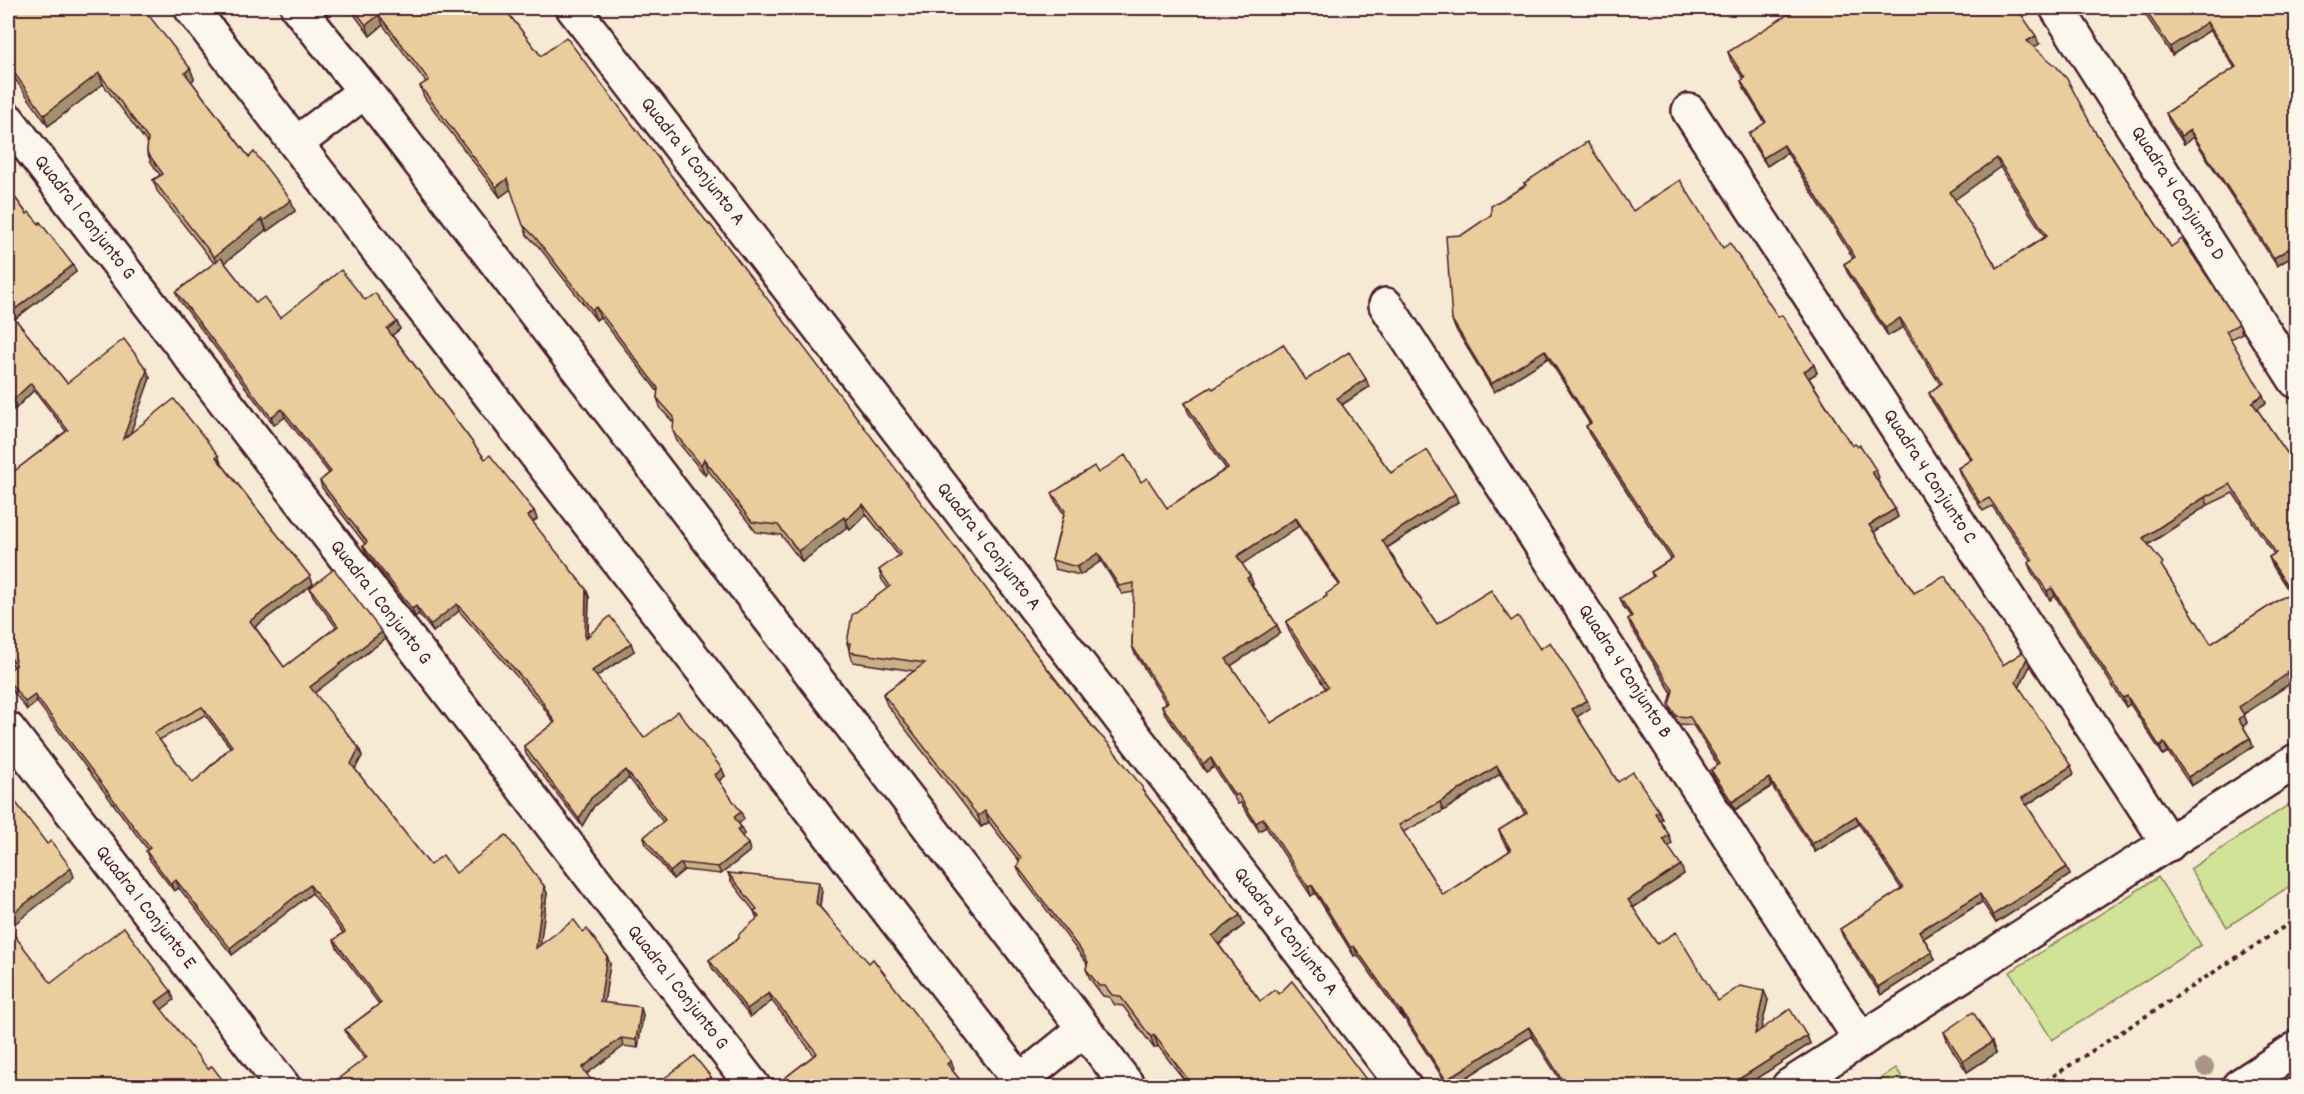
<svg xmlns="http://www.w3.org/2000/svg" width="2304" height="1094" font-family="Dekko,sans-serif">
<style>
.green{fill:#d0e397;stroke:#8d8161;stroke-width:1.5}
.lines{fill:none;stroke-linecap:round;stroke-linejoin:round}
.street-casing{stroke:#4a1f2b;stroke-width:38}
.secondary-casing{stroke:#4a1f2b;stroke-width:38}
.path{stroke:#4a1f2b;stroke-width:4;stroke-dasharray:4.5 4.5;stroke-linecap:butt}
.street{stroke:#fbf7ec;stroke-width:33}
.secondary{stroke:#fbf7ec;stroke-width:33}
.tree{fill:#aa9586}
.wall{fill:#c8b087;stroke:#4a1f2b;stroke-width:1.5;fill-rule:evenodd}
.shaded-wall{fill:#a3906e;stroke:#4a1f2b;stroke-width:1.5}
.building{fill:#e9cd9d;stroke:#4a1f2b;stroke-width:1.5;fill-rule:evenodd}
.labels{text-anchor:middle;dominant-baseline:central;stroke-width:4.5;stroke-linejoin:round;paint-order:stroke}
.street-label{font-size:20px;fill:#4a1f2b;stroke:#fbf7ec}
</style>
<rect width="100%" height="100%" fill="#f6ead4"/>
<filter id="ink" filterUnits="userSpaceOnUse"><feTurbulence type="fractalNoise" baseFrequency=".0167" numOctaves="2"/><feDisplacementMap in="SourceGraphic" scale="12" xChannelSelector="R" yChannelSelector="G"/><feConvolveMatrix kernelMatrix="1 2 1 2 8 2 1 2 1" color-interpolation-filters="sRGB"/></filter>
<g filter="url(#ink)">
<g class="green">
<polygon points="2296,800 2296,882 2227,927 2190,869"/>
<polygon points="2158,877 2201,945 2052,1040 2010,972"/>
<polygon points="1896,1068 1908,1086 1869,1086"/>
</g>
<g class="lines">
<g class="street-casing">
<g id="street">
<polyline points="191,8 1024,1086"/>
<polyline points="298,8 365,91 1128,1086"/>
<polyline points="573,8 1404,1086"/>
<polyline points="2057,8 2296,381"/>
<polyline points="1689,111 2169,844"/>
<polyline points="8,120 753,1086"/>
<polyline points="297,143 365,91"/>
<polyline points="1386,305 1861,1040"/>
<polyline points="8,729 283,1086"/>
<polyline points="1020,1081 1083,1030"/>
<polyline points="1789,1086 2296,761"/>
</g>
</g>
<g class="secondary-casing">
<polyline id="secondary" points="2239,1086 2296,1049"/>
</g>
<polyline class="path" points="2038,1086 2296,919"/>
<use href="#street" class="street"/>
<use href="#secondary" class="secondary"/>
</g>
<circle class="tree" cx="2205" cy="1067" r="9"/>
<g class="wall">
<polygon points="351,8 504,8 541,56 1012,623 1240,915 1244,925 1219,945 1260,1001 1371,1086 1189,1086 1158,1046 1154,1048 1123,1006 1115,1005 1109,997 1103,996 1090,979 1086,969 1087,965 1086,962 1021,876 1017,866 1020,862 989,822 981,827 887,705 883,694 914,671 853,662 847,643 888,588 882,580 879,570 899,556 866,514 850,530 847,527 802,562 781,535 756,532 708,470 705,475 677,441 673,431 674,423 661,409 657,398 658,392 600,317 596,320 539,247 527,235 511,189 500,197 424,97 420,86 426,82 383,25 370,36 354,14"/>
<polygon points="2141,8 2296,8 2296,254 2277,266 2193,137 2184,144 2169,121 2166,113 2235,68 2210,30 2172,55"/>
<polygon points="8,18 190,68 194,79 191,81 249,157 295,211 267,231 266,230 224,262 256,303 280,318 365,300 397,322 400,329 392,335 485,459 534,511 537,519 532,522 586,589 589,597 588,636 634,651 596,677 644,738 722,769 725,776 719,781 744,819 739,823 744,834 741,836 748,844 750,851 721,874 684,870 673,879 646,845 644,837 663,822 629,778 594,806 582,826 526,754 524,746 554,723 542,705 459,611 433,632 419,614 415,617 366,553 363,546 365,544 322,488 320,481 329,473 285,417 274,425 179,300 176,292 214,263 157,191 153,180 160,175 151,162 147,152 148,144 103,84 48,126 8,69"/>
<path d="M 2039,44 L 2034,47 L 2094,130 L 2171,247 L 2239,324 L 2242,333 L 2230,339 L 2266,403 L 2257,409 L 2287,453 L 2296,456 L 2290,680 L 2291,683 L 2244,714 L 2247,723 L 2243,726 L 2250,738 L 2253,747 L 2191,786 L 2168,752 L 2163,755 L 2130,704 L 2126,707 L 2055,596 L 2050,600 L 2031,571 L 2028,563 L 2031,561 L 1992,506 L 1983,511 L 1961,477 L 1958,468 L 1971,460 L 1932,401 L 1929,393 L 1940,384 L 1903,327 L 1888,336 L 1847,272 L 1844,264 L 1853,258 L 1787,153 L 1767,166 L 1752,143 L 1749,134 L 1765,123 L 1744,89 L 1741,81 L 1744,79 L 1731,61 L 1728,52 ZM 2000,167 L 2045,237 L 1997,268 L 1954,200 ZM 2233,493 L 2274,554 L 2269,557 L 2272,565 L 2290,593 L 2211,644 L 2148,545 L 2208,505 Z"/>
<polygon points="1524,183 1633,211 1723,248 1778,317 1814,365 1817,373 1809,378 1852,446 1879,478 1877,479 1895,509 1898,517 1874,532 1914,593 2003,665 2027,658 2030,666 2019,688 2074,774 2027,805 2070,875 1996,923 1982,902 1924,938 1932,952 1935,960 1881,995 1843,937 1840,929 1902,890 1859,824 1815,852 1772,786 1735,810 1714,778 1711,770 1718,765 1693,725 1679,724 1672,713 1669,705 1672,693 1631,627 1628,619 1631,617 1623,606 1620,598 1653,577 1651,572 1671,559 1589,434 1586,426 1590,424 1548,358 1494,392 1455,328 1452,320 1462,235 1491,215 1525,185"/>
<path d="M 8,188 L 27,214 L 73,265 L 76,272 L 15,319 L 67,383 L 150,378 L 130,433 L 218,455 L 221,463 L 310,576 L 313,584 L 255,627 L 284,667 L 336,627 L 313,596 L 310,588 L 385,639 L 314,693 L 359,748 L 362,756 L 355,769 L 430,865 L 456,873 L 544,886 L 547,893 L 540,945 L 583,932 L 607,956 L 610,964 L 604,1003 L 643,1015 L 638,1048 L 624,1046 L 586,1074 L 365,1058 L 348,1037 L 345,1030 L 379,1004 L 337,948 L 334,940 L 343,933 L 312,893 L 232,955 L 179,888 L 174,891 L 149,859 L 146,851 L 148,850 L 37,702 L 27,710 L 8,684 L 8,671 L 14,667 L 8,658 L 8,476 L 66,431 L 34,390 L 14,410 L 8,401 ZM 205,715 L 230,747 L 193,783 L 159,740 Z"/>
<path d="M 1306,380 L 1369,387 L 1342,405 L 1391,473 L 1458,502 L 1387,548 L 1437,624 L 1511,621 L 1540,649 L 1590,708 L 1577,717 L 1618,782 L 1662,819 L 1660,820 L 1669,835 L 1672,844 L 1668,847 L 1684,874 L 1633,908 L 1657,944 L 1718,1001 L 1764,991 L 1768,1000 L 1761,1029 L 1807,1036 L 1810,1044 L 1745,1086 L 1564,1086 L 1532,1036 L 1453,1086 L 1448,1086 L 1404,1018 L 1403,1019 L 1357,954 L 1354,956 L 1315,893 L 1311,896 L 1266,827 L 1259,831 L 1241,803 L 1238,804 L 1214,767 L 1206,772 L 1165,714 L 1162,706 L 1166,703 L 1135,654 L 1132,646 L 1134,592 L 1122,594 L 1101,561 L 1080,575 L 1055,569 L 1052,560 L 1064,514 L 1055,501 L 1052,493 L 1098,473 L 1141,482 L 1167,508 L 1226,469 L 1188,412 L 1185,403 L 1213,389 ZM 1299,526 L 1339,585 L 1327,596 L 1286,622 L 1289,631 L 1326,689 L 1271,723 L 1231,666 L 1280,633 L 1277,625 L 1252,585 L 1253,584 L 1250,576 L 1242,564 ZM 1500,774 L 1525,814 L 1499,830 L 1502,839 L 1510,851 L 1443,895 L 1403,832 L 1443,811 Z"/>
<polygon points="728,873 822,890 820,907 954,1069 952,1070 965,1086 783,1086 781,1081 814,1055 772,1001 750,1017 712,968 709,960 739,938 757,919 754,911 731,881"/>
<polygon points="1944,1032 1996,1053 1967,1072 1948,1043"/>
</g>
<g class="shaded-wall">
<polygon points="379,15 383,25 370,36 366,25"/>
<polygon points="2207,22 2210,30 2172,55 2170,47"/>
<polygon points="2036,36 2039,44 2030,50 2027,41"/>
<polygon points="190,68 194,79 189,83 185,73"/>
<polygon points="99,73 103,84 48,126 44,115"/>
<polygon points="2190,130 2193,137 2184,144 2181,136"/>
<polygon points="1784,145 1787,153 1767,166 1763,158"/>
<polygon points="1997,158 2000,167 1953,201 1950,192"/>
<polygon points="507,179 511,189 500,197 496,187"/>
<polygon points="291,200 295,211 267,231 263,221"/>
<polygon points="262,219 266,230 218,268 214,257"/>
<polygon points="2296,244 2296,254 2277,266 2274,258"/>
<polygon points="73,265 76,272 12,321 10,313"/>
<polygon points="596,307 600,317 596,320 592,310"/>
<polygon points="1900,318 1903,327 1888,336 1885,328"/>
<polygon points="397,322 400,329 390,337 387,329"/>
<polygon points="1545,350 1548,358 1494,392 1491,384"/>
<polygon points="1814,365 1817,373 1807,379 1804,371"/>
<polygon points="147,370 150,378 126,446 123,439"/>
<polygon points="1366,379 1369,387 1340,406 1337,398"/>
<polygon points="31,383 34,390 14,410 11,402"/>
<polygon points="2263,395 2266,403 2255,410 2252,402"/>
<polygon points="282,409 285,417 274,425 271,417"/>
<polygon points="704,459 708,470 705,475 701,465"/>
<polygon points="1876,470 1879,478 1875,480 1872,472"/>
<polygon points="1455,494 1458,502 1385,549 1382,540"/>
<polygon points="2205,497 2208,505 2146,546 2143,538"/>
<polygon points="863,504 866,514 850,530 846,520"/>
<polygon points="1895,509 1898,517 1872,533 1869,525"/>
<polygon points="534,511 537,519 530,524 528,516"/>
<polygon points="844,517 847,527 802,562 798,551"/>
<polygon points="1296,518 1299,526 1241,565 1237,556"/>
<polygon points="1098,553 1101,561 1080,575 1077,567"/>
<polygon points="310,576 313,584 253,628 250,621"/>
<polygon points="1250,576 1253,584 1250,586 1247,578"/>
<polygon points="2052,588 2055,596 2050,600 2047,591"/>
<polygon points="586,589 589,597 587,646 585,639"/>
<polygon points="457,604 459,611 433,632 430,625"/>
<polygon points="416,606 419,614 415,617 412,609"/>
<polygon points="1277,625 1280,633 1229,667 1226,659"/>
<polygon points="382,632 385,639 312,695 310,687"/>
<polygon points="631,643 634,651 594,678 592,671"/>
<polygon points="2027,658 2030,666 2018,690 2016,682"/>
<polygon points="2296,665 2296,675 2290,680 2291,683 2242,715 2239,707"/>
<polygon points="35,695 37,702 27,710 25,702"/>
<polygon points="2127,696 2130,704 2126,707 2123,698"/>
<polygon points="1587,700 1590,708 1575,718 1572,709"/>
<polygon points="2244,715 2247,723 2242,727 2238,719"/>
<polygon points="2250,738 2253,747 2191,786 2188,777"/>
<polygon points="2164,743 2168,752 2163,755 2160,747"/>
<polygon points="359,748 362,756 354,771 351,764"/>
<polygon points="1211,758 1214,767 1206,772 1203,764"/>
<polygon points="1497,766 1500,774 1443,811 1440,802"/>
<polygon points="2071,766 2074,774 2025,806 2022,798"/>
<polygon points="722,769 725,776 717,782 715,775"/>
<polygon points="626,770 629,778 594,806 582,826 579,819 591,798"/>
<polygon points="1769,778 1772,786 1735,810 1732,802"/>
<polygon points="985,811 989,822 981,827 978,816"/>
<polygon points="1659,811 1662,819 1658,821 1655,813"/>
<polygon points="741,812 744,819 737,825 734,817"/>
<polygon points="1856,816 1859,824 1815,852 1812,844"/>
<polygon points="1263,818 1266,827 1259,831 1256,823"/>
<polygon points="741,827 744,834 740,838 737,830"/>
<polygon points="1669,835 1672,844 1666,848 1663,839"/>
<polygon points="748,844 750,851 721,874 718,867"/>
<polygon points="681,863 684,870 673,879 670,872"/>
<polygon points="1681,865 1684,874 1631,909 1628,900"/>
<polygon points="2067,867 2070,875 1996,923 1993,915"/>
<polygon points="71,868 74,877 8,929 8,917"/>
<polygon points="176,880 179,888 174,891 171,884"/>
<polygon points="819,882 822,890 819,911 816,903"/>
<polygon points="310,885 312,893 232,955 230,948"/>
<polygon points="1312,885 1315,893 1311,896 1308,887"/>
<polygon points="544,886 547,893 539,955 536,948"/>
<polygon points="1980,894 1982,902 1922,939 1919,931"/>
<polygon points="1240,915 1244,925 1216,946 1212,936"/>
<polygon points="1354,946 1357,954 1354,956 1351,948"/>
<polygon points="1932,952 1935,960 1881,995 1878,987"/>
<polygon points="607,956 610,964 603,1010 600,1002"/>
<polygon points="171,991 174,1000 160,1011 156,1002"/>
<polygon points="1764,991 1768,1000 1758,1042 1755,1034"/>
<polygon points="769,993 772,1001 750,1017 747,1009"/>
<polygon points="641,1007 643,1015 638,1048 636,1040"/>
<polygon points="1401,1010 1404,1018 1403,1019 1400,1011"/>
<polygon points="1529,1027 1532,1036 1453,1086 1448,1086 1446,1080"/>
<polygon points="1154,1035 1158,1046 1154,1048 1151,1037"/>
<polygon points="1807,1036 1810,1044 1745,1086 1728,1086"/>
<polygon points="621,1038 624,1046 585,1075 582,1068"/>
<polygon points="1992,1042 1996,1053 1967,1072 1963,1061"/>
<polygon points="951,1061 954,1069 950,1072 947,1064"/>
<polygon points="711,1077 714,1085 712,1086 708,1086 706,1081"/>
<polygon points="1691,1081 1693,1086 1683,1086"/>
</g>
<g class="building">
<polygon points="22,8 143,8 190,68 185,73 249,157 254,152 291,200 263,221 262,219 214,257 153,180 163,174 147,152 148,139 99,73 44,115 8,64 8,18"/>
<polygon points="353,8 504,8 541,56 566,37 709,225 710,224 735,256 1012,623 1095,730 1108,743 1143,788 1142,790 1240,915 1212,936 1260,1001 1275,990 1279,994 1292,981 1371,1086 1193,1086 1154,1035 1151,1037 1120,996 1112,995 1105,986 1099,986 1086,969 1088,962 1082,952 1017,866 1021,858 985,811 978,816 883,694 925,663 849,652 850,643 847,643 852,615 890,586 879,570 901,554 863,504 846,520 844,517 798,551 778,525 752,522 704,459 701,465 673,431 674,417 657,398 658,388 596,307 592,310 535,237 523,225 507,179 496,187 420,86 429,80 379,15 366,25"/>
<path d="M 1798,8 L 2017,8 L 2036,36 L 2027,41 L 2057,67 L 2067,79 L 2094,130 L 2171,247 L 2182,239 L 2239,324 L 2226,331 L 2263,395 L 2252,402 L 2287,453 L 2293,450 L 2296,456 L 2296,665 L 2286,672 L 2287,674 L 2239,707 L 2244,715 L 2238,719 L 2250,738 L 2188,777 L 2164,743 L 2160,747 L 2127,696 L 2123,698 L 2052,588 L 2047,591 L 2028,563 L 2033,560 L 1989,498 L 1980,503 L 1958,468 L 1972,459 L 1929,393 L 1942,383 L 1900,318 L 1885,328 L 1844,264 L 1855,257 L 1784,145 L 1763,158 L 1749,134 L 1766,122 L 1741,81 L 1745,78 L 1728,52 ZM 1997,158 L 2047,236 L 1997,268 L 1950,192 ZM 2230,484 L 2276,553 L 2269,557 L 2291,592 L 2211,644 L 2161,565 L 2163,563 L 2143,538 L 2205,497 Z"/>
<polygon points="2144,8 2296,8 2296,244 2274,258 2190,130 2181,136 2166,113 2236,67 2207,22 2170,47"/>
<polygon points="1587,142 1633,211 1680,180 1723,248 1730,243 1778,317 1782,315 1814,365 1804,371 1852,446 1855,444 1857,446 1860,445 1876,470 1872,472 1895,509 1869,525 1914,593 1945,576 2003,665 2023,652 2027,658 2016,682 2071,766 2022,798 2067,867 1993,915 1980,894 1919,931 1932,952 1878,987 1840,929 1903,888 1856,816 1812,844 1769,778 1732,802 1711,770 1720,764 1690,717 1676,716 1669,705 1673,690 1628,619 1632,616 1620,598 1654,576 1651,572 1673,558 1586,426 1591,423 1545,350 1491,384 1452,320 1446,236 1462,235 1491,215 1491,206 1526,185 1524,183"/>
<path d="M 8,188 L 27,214 L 29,212 L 39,224 L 40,222 L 73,265 L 10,313 L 67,383 L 124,339 L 147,370 L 123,439 L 174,399 L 218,455 L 216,457 L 310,576 L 250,621 L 284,667 L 338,626 L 310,588 L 334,569 L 382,632 L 310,687 L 359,748 L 351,764 L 430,865 L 443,855 L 456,873 L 506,835 L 544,886 L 536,948 L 574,920 L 583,932 L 587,929 L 607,956 L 600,1002 L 641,1007 L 636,1040 L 621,1038 L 582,1068 L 596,1086 L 337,1086 L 335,1081 L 367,1057 L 345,1030 L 381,1003 L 334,940 L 345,932 L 310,885 L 230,948 L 176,880 L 171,884 L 146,851 L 150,848 L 35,695 L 25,702 L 8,680 L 8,671 L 16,665 L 8,654 L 8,476 L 68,430 L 31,383 L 11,402 L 8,397 ZM 202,707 L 232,746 L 193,783 L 154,733 Z"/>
<polygon points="221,258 256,303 264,297 280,318 341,270 365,300 375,293 397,322 387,329 485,459 490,455 534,511 528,516 586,589 585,639 610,616 631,643 592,671 644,738 678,711 722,769 715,775 741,812 734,817 741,827 737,830 748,844 718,867 681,863 670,872 644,837 665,820 626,770 591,798 579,819 524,746 555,722 540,698 457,604 430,625 416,606 412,609 363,546 367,542 320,481 331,472 282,409 271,417 176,292"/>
<path d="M 1283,344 L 1306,380 L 1349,352 L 1366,379 L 1337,398 L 1391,473 L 1427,450 L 1455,494 L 1382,540 L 1400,569 L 1437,624 L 1491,590 L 1511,621 L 1518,616 L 1540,649 L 1550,642 L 1587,700 L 1572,709 L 1618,782 L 1633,772 L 1659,811 L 1655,813 L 1669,835 L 1663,839 L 1681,865 L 1628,900 L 1657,944 L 1676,932 L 1718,1001 L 1740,986 L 1764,991 L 1755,1034 L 1790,1009 L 1807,1036 L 1728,1086 L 1695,1086 L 1691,1081 L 1683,1086 L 1566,1086 L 1529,1027 L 1446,1080 L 1401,1010 L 1400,1011 L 1354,946 L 1351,948 L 1312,885 L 1308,887 L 1263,818 L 1256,823 L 1238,794 L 1235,796 L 1211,758 L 1203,764 L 1162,706 L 1168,702 L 1132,646 L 1134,583 L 1119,586 L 1098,553 L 1077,567 L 1052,560 L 1065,511 L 1052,493 L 1094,466 L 1098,473 L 1125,455 L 1141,482 L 1147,478 L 1167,508 L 1228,468 L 1185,403 L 1211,387 L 1213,389 ZM 1296,518 L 1340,584 L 1326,594 L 1327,596 L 1286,622 L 1328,687 L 1271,723 L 1226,659 L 1277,625 L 1247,578 L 1250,576 L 1237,556 ZM 1497,766 L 1527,813 L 1499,830 L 1511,850 L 1443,895 L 1399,825 L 1440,802 Z"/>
<polygon points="8,792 47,844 51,841 71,868 8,917"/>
<polygon points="728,873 819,882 816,903 869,963 873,959 951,1061 947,1064 965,1086 785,1086 781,1081 817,1053 769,993 747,1009 709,960 739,938 739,934 759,917 754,911 757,909"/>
<polygon points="8,927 51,983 124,927 171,991 156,1002 208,1069 212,1066 227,1086 8,1086"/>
<polygon points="1973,1012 1992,1042 1963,1061 1944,1032"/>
<polygon points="694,1056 711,1077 706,1081 711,1086 654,1086"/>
</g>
</g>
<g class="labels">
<g class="street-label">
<text transform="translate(692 162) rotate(52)">Quadra 4 Conjunto A</text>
<text transform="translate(2177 194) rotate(57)">Quadra 4 Conjunto D</text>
<text transform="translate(84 218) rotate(52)">Quadra 1 Conjunto G</text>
<text transform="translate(1929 477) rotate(57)">Quadra 4 Conjunto C</text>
<text transform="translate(988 547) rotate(52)">Quadra 4 Conjunto A</text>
<text transform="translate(380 603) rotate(52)">Quadra 1 Conjunto G</text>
<text transform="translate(1624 672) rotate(57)">Quadra 4 Conjunto B</text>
<text transform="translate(145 908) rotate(52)">Quadra 1 Conjunto E</text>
<text transform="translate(1285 932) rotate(52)">Quadra 4 Conjunto A</text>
<text transform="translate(677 988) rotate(52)">Quadra 1 Conjunto G</text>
</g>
</g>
<rect width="2304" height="1094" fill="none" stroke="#fbf7ec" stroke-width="30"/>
<rect x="15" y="15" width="2274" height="1064" fill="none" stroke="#4a1f2b" stroke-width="2" filter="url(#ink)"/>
</svg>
